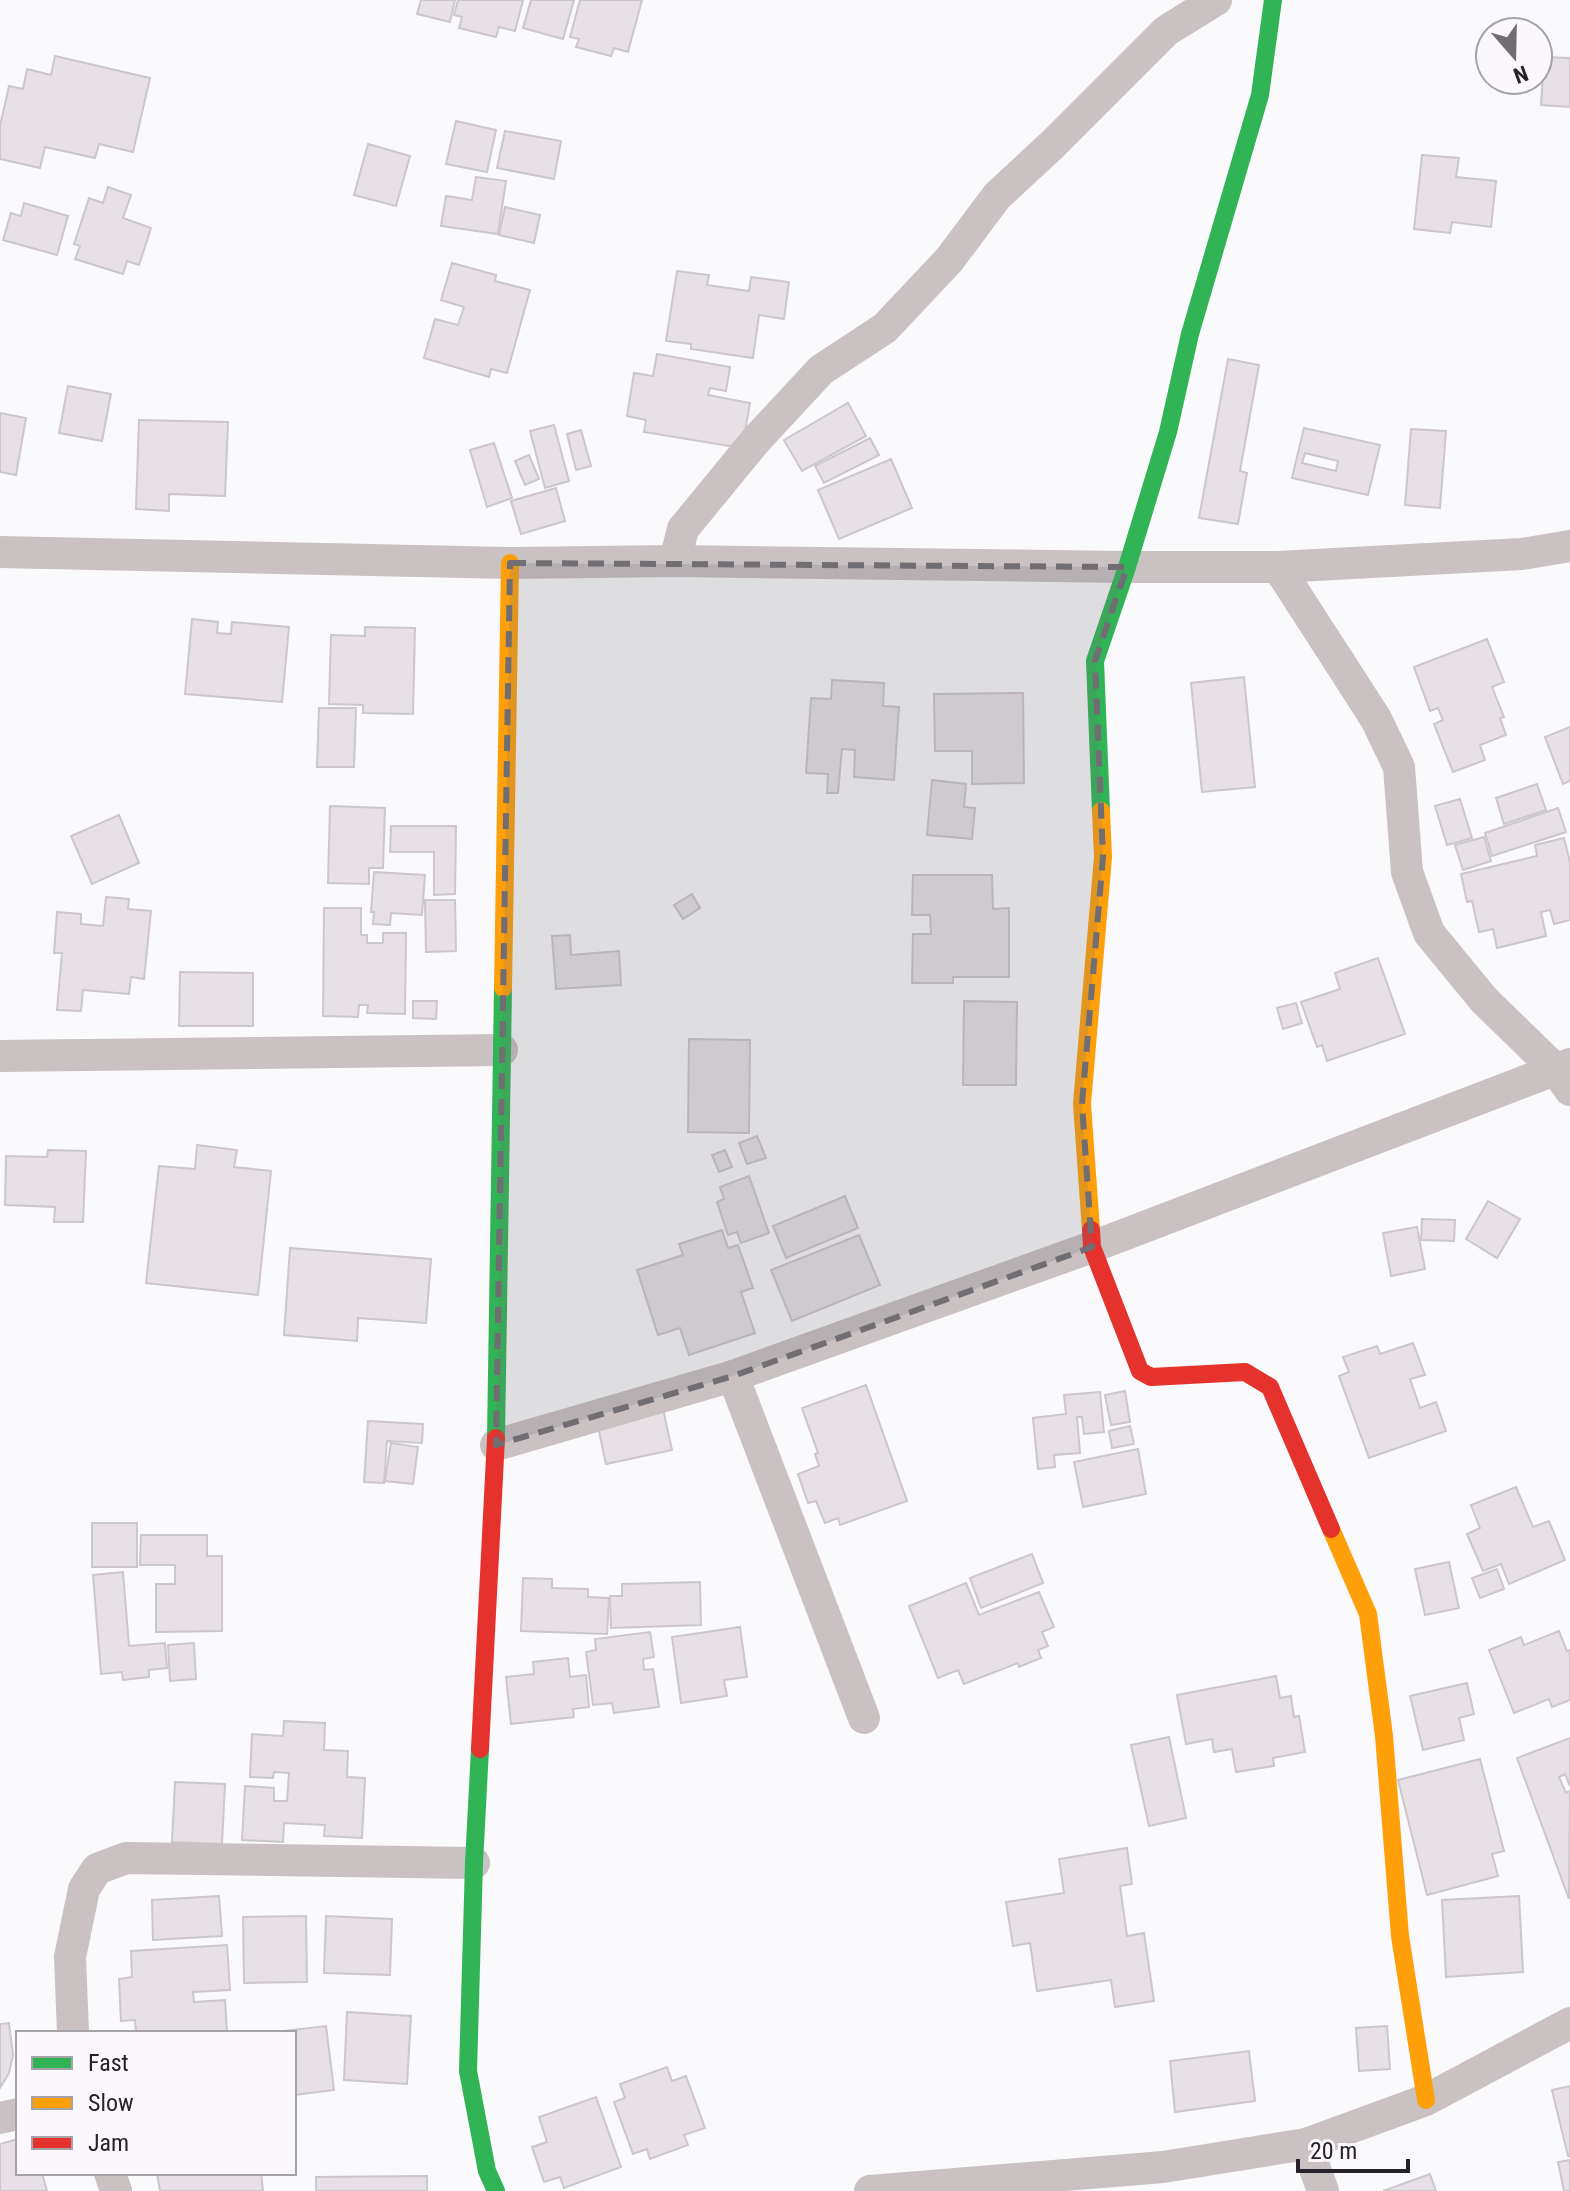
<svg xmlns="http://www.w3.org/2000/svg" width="1570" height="2191" font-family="'Roboto Condensed',sans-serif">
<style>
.building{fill:#e7e1e5;stroke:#ccc7ca;stroke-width:2;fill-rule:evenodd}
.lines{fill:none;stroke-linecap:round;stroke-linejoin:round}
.street{stroke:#cac1c2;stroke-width:32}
.fast{stroke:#30b455;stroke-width:18}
.slow{stroke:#ff9f0a;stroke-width:18}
.jam{stroke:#e5322d;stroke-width:18}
.marked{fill:#706d73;fill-opacity:0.2;stroke:#706d73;stroke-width:6;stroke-dasharray:16 10;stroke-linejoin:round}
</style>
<rect width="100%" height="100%" fill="#faf9fb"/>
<g class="building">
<polygon points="421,0 455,0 450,22 417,14"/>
<polygon points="458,0 523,0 515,31 499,27 496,37 459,28 462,17 454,15"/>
<polygon points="531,0 574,0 563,39 523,28"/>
<polygon points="580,0 642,0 628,52 614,48 611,56 576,47 579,39 570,37"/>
<polygon points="55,56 150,78 133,152 99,144 95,158 45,147 40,168 0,159 0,126 9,86 23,89 27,69 51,75"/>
<polygon points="1544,57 1570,58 1570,107 1541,105"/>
<polygon points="456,121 496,130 487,172 446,164"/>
<polygon points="505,131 561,141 554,179 497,168"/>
<polygon points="368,144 410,156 396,206 354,195"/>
<polygon points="1422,155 1459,158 1456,177 1496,181 1491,227 1452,222 1450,233 1414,229"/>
<polygon points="476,177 506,181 498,234 441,226 446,196 472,200"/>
<polygon points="108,187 131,195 123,218 151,228 139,265 127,261 123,274 75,259 80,246 74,244 89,198 103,203"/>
<polygon points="24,203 68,216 57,255 3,240 11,213 21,216"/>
<polygon points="505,207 540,215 534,243 499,235"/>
<polygon points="452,263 496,275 495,281 530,290 507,373 491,369 489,377 424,358 435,319 458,325 464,307 441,300"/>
<polygon points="677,271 709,275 707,285 749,291 751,277 789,282 784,319 759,315 753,358 691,349 691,344 666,341"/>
<polygon points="657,354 730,367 726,391 710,388 708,395 750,403 742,448 644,432 646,420 627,416 634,373 653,376"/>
<polygon points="1228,359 1259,365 1240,471 1247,473 1238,524 1199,518"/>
<polygon points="68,386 111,394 102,441 59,433"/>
<polygon points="848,403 866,436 802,471 784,440"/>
<polygon points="0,413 26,418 16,475 0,472"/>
<polygon points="139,420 228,422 225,496 169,494 169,511 136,509"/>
<polygon points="554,425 569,481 545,488 530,431"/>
<path d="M 1304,428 L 1380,445 L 1368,495 L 1292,478 ZM 1305,453 L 1338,461 L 1336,471 L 1302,463 Z"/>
<polygon points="1411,429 1446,431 1440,508 1405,505"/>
<polygon points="581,430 591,466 576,470 567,434"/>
<polygon points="870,438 879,455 824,483 815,466"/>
<polygon points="494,443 512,498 487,507 470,450"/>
<polygon points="529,455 539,479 525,485 515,461"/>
<polygon points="891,459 912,508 839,539 818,490"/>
<polygon points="556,488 565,521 521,534 511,501"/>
<polygon points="192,619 218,622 217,633 231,634 232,622 289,627 282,702 185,694"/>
<polygon points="365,627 415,628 413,714 363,713 363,705 329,704 331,635 365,636"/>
<polygon points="1487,639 1504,682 1492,687 1504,717 1500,718 1506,735 1480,745 1485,760 1453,772 1434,724 1443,720 1438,708 1430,711 1414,667"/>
<polygon points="1244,677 1255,787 1202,792 1191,683"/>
<polygon points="832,680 884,683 883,706 899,707 894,780 854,777 855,750 842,749 838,793 827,793 828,774 806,773 811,698 831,699"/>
<polygon points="1023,693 1024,783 972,784 972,751 935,751 934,694"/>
<polygon points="319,708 356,708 354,767 317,767"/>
<polygon points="1570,727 1570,781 1563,784 1545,737"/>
<polygon points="932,780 966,784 964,807 975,808 972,839 927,835"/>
<polygon points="1537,784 1546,810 1504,824 1496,798"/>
<polygon points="1460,799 1472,838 1447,845 1435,806"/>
<polygon points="330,806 385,808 383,868 369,868 369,884 328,883"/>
<polygon points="1558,808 1566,832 1492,856 1485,833"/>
<polygon points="119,815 139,863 92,884 71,836"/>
<polygon points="391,826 456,826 455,894 434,895 434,852 390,852"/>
<polygon points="1484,837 1491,861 1463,870 1455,845"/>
<polygon points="1564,838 1570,862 1570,920 1554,924 1550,910 1541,912 1546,936 1497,948 1493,929 1479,932 1472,901 1467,902 1461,874 1537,856 1535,845"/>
<polygon points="374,872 425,875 422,915 391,913 390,925 373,924 374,912 371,912"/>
<polygon points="913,875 992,875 993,909 1009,908 1009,977 953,977 953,983 912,983 913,934 931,934 930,915 912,915"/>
<polygon points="692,894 700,908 683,919 674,905"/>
<polygon points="106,897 129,899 128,909 151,911 144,979 131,977 129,994 83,990 81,1011 57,1010 62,953 54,953 57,912 81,914 81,924 103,926"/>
<polygon points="425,900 455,900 456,951 426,952"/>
<polygon points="324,908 361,908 361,935 367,935 367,943 383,943 383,933 406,933 405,1014 367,1013 368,1005 359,1005 358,1017 323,1016"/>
<polygon points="570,935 571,955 619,951 621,985 556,989 552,936"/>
<polygon points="1378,958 1405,1034 1327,1061 1322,1045 1317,1047 1301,1002 1340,989 1335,973"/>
<polygon points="180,972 253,973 253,1026 179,1026"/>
<polygon points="413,1001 437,1001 436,1019 413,1018"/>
<polygon points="964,1001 1017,1002 1016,1085 963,1085"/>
<polygon points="1296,1003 1302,1023 1283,1029 1277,1008"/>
<polygon points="689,1039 750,1040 749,1133 688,1132"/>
<polygon points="757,1136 766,1158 747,1164 739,1143"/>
<polygon points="197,1145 237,1150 234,1167 271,1171 258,1295 146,1283 159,1166 195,1169"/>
<polygon points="48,1150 86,1151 83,1222 54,1222 55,1207 5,1205 6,1156 47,1157"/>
<polygon points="725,1150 732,1167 719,1172 712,1155"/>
<polygon points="749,1176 769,1233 741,1243 737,1232 728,1235 717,1202 724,1199 720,1187"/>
<polygon points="845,1196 858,1228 786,1258 773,1226"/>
<polygon points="1488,1201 1520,1219 1497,1258 1466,1239"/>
<polygon points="1422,1219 1455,1220 1454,1241 1421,1240"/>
<polygon points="1417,1227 1425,1269 1391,1276 1383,1233"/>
<polygon points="722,1230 728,1248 738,1245 753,1288 741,1292 755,1333 689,1355 680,1328 658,1335 637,1270 683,1255 679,1244"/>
<polygon points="859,1235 880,1285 792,1321 771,1270"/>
<polygon points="290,1248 431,1259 426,1323 358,1318 357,1341 284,1335"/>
<polygon points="1413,1343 1425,1375 1410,1379 1420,1408 1436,1402 1446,1431 1369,1458 1339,1376 1349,1372 1343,1357 1377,1346 1380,1354"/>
<polygon points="866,1385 907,1501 840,1525 838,1518 825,1523 816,1501 808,1503 798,1474 819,1466 815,1454 818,1453 802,1408"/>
<polygon points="1125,1391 1130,1422 1111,1425 1105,1395"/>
<polygon points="1100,1392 1104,1432 1084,1434 1082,1417 1077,1417 1080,1453 1054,1455 1055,1467 1038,1469 1033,1418 1066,1414 1064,1395"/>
<polygon points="663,1409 672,1450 606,1464 597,1422"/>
<polygon points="368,1421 423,1424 422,1443 387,1441 384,1483 364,1482"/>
<polygon points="1130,1426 1134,1444 1112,1448 1109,1431"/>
<polygon points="391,1443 418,1447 413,1484 385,1481"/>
<polygon points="1138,1449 1146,1494 1083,1507 1074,1462"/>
<polygon points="1516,1487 1533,1527 1549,1521 1565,1560 1509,1584 1501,1564 1483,1571 1467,1534 1480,1528 1471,1505"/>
<rect x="92" y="1523" width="45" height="44"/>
<polygon points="141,1535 207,1535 207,1556 222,1556 222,1631 156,1632 156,1584 175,1584 175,1565 140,1565"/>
<polygon points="1032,1554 1043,1583 981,1608 970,1578"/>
<polygon points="1449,1562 1459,1608 1425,1615 1415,1569"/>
<polygon points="1497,1569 1504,1589 1480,1598 1472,1578"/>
<polygon points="123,1572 129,1646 165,1643 167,1668 149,1670 149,1677 123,1680 122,1672 101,1674 93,1575"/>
<polygon points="523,1578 552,1579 552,1588 588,1589 588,1597 609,1598 607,1634 521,1631"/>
<polygon points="700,1582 701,1625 611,1628 610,1596 622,1596 622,1584"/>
<polygon points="966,1583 979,1615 1039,1592 1054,1627 1042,1632 1048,1646 1038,1650 1041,1658 1019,1667 1018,1663 964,1684 958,1670 938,1678 909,1606"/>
<polygon points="740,1627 747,1677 724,1680 727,1696 681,1703 672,1637"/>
<polygon points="1559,1631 1567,1651 1570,1650 1570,1700 1552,1707 1549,1699 1514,1713 1489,1650 1521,1637 1524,1645"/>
<polygon points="650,1632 654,1657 643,1659 644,1670 653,1669 659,1707 614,1713 612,1703 593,1705 586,1652 596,1650 595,1639"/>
<polygon points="194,1643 196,1679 170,1681 168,1645"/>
<polygon points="568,1658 570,1677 586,1675 589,1707 573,1709 574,1717 511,1724 506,1677 534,1674 533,1662"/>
<polygon points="1276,1676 1280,1698 1291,1696 1294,1717 1299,1716 1305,1752 1273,1758 1274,1766 1236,1772 1232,1749 1214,1752 1212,1739 1186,1744 1177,1695"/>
<polygon points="1467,1683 1474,1714 1459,1718 1464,1740 1423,1750 1410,1696"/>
<polygon points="284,1721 325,1723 324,1750 348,1751 347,1777 365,1778 362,1838 324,1836 325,1825 284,1823 283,1842 242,1840 245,1786 274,1788 274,1801 287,1801 289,1773 274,1772 273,1778 250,1777 252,1734 283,1736"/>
<polygon points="1169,1737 1186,1818 1149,1826 1131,1745"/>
<polygon points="1570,1738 1570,1786 1565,1774 1559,1777 1566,1793 1570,1791 1569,1899 1517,1758"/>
<polygon points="1480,1759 1504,1851 1492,1854 1498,1876 1427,1895 1398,1780"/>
<polygon points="175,1782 225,1784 222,1844 172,1842"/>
<polygon points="1127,1848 1132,1884 1120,1886 1127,1936 1144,1933 1154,2001 1115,2007 1111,1980 1037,1991 1030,1943 1013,1946 1006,1902 1064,1893 1059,1859"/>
<polygon points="219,1896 222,1936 153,1940 152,1900"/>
<polygon points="1519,1896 1523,1972 1446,1977 1442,1900"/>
<polygon points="306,1916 307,1982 244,1983 243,1917"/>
<polygon points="326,1916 392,1919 390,1975 324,1973"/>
<polygon points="227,1945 230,1990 193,1992 194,2002 225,2000 227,2032 136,2033 135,2020 121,2021 119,1979 132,1977 131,1951"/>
<polygon points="347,2012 411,2016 407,2084 344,2080"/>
<polygon points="9,2023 13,2055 9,2073 0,2088 0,2024"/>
<polygon points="326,2026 334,2090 294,2095 294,2033 267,2033"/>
<polygon points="1387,2026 1390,2069 1359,2071 1356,2028"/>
<polygon points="1249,2051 1255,2101 1175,2112 1170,2061"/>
<polygon points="667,2067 672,2081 686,2076 705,2128 684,2135 688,2145 650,2159 647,2149 633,2154 614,2102 625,2098 620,2084"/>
<polygon points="1570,2086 1570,2156 1568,2156 1552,2090"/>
<polygon points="596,2097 621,2167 564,2188 560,2177 544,2182 532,2147 547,2142 539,2117"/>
<polygon points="18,2139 18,2173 42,2173 47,2191 0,2191 0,2144"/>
<polygon points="1570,2160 1570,2191 1564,2191 1558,2162"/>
<polygon points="261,2173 263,2191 160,2191 157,2174"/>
<polygon points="1430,2174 1436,2191 1383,2191"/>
<polygon points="427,2176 427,2191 316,2191 316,2177"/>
</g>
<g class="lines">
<g class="street">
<polyline points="0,552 510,563 675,561 1127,567 1278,567 1522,554 1570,546"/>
<polyline points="675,561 683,529 756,440 821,370 885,328 949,260 997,196 1052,145 1166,31 1216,0"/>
<polyline points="1278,567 1376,719 1399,767 1407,872 1429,933 1484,1000 1556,1070 1570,1090"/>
<polyline points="0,1056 502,1050"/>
<polyline points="733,1376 864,1718"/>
<polyline points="496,1445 733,1376 1092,1247 1570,1064"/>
<polyline points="73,2033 70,1957 84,1889 97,1869 126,1858 474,1863"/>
<polyline points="0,2118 18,2114"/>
<polyline points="1306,2144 1323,2191"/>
<polyline points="110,2173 116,2191"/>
<polyline points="870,2191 1163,2167 1306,2144 1426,2100 1570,2023"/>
</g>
<g class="fast">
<polyline points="1101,811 1095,661 1127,567 1168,432 1190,334 1260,95 1273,0"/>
<polyline points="496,1438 503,988"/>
<polyline points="480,1749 474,1863 468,2071 487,2171 496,2191"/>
</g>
<g class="slow">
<polyline points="503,988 510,563"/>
<polyline points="1091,1230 1082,1104 1103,857 1101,811"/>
<polyline points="1331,1529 1368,1614 1384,1736 1400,1936 1426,2100"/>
</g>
<g class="jam">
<polyline points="1091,1230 1092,1247 1140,1371 1151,1377 1245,1372 1270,1387 1331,1529"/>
<polyline points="480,1749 496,1438"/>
</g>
</g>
<path class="marked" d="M 510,563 L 1127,567 L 1095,661 L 1103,857 L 1082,1104 L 1092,1247 L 733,1376 L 496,1445 Z"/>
<rect x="16" y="2031" width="280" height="144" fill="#faf8fc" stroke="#a5a2a8" stroke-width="2"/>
<rect x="32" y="2057" width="40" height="12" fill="#30b455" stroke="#a5a2a8" stroke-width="2"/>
<text x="88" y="2071" font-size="24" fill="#25222a">Fast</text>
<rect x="32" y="2097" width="40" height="12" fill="#ff9f0a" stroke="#a5a2a8" stroke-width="2"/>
<text x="88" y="2111" font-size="24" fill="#25222a">Slow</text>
<rect x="32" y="2137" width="40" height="12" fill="#e5322d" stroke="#a5a2a8" stroke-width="2"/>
<text x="88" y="2151" font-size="24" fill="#25222a">Jam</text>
<g transform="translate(1514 56) rotate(160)"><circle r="38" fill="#faf8fc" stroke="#a5a2a8" stroke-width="2"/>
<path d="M0-6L14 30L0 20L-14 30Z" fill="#706d73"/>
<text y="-12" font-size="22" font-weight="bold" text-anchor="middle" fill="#25222a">N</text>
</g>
<path d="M1298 2159v12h110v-12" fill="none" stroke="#25222a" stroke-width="4"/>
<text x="1310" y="2159" font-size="24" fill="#25222a" stroke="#faf8fc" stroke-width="6" paint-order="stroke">20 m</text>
</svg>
